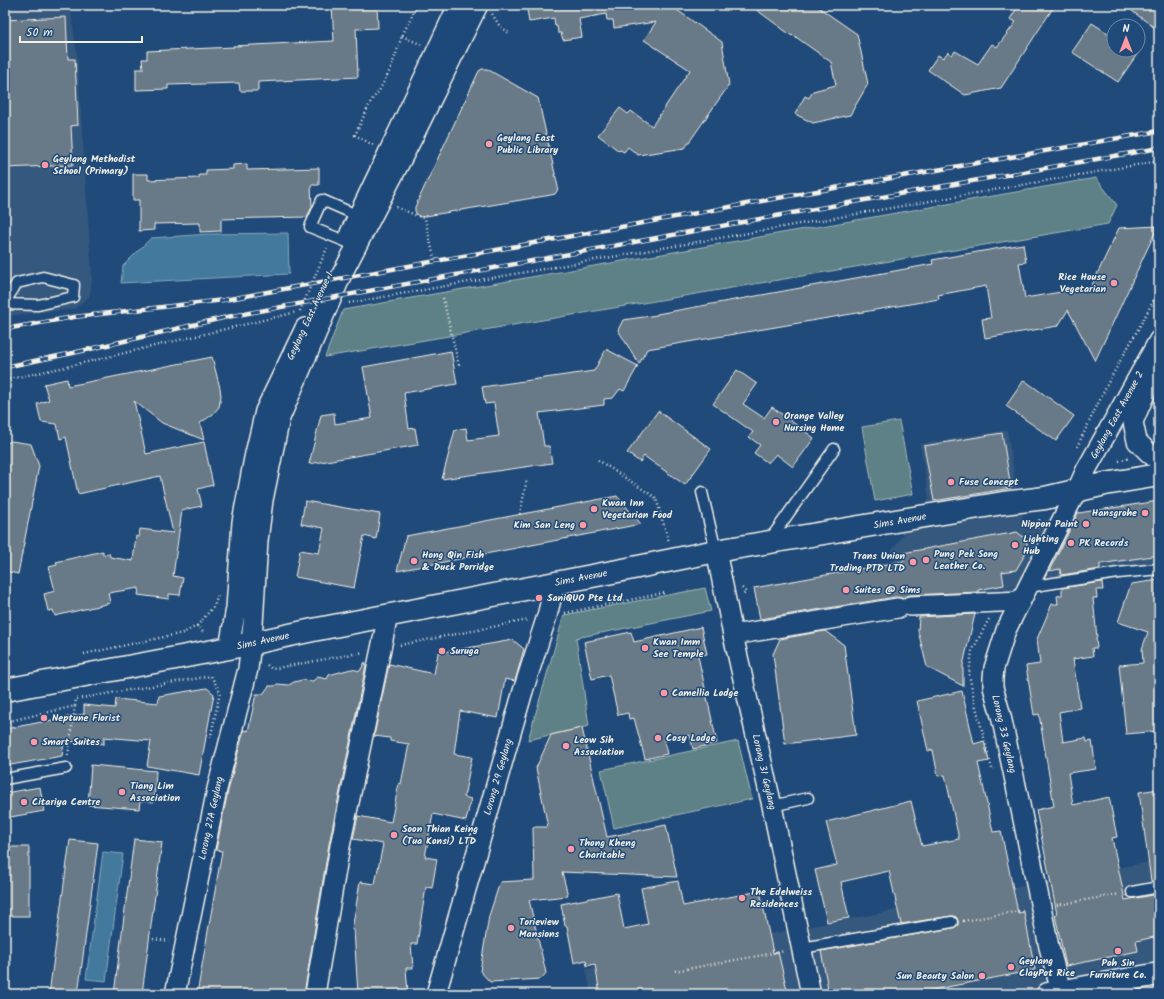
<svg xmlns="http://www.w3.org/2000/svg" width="1164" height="999" font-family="Kalam,sans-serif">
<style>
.built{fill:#35587e}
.green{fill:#5d8186;stroke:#a8b9b7}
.water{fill:#42799d;stroke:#89a9bb}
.building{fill:#677987;stroke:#f4f1e8}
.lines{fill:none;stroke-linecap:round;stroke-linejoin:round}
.lane-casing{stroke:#f4f1e8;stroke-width:13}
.street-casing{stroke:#f4f1e8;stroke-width:22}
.primary-casing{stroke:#f4f1e8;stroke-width:25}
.path{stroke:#f4f1e8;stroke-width:2.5;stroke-dasharray:1 3;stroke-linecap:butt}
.lane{stroke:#1f4a7a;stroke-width:10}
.street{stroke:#1f4a7a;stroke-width:19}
.primary{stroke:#1f4a7a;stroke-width:22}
.rail-casing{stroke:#f4f1e8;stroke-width:4.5}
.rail{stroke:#1f4a7a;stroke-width:3;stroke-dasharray:9;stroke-linecap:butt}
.poi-dot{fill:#ff9aa2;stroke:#1f4a7a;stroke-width:1.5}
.labels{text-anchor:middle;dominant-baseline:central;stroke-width:3;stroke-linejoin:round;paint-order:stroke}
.poi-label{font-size:10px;font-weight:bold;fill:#f4f1e8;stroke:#1f4a7a;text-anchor:start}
.street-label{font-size:10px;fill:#f4f1e8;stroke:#1f4a7a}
</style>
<rect width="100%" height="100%" fill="#1f4a7a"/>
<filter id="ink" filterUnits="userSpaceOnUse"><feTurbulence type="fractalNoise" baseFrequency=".025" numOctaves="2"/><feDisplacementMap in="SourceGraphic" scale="8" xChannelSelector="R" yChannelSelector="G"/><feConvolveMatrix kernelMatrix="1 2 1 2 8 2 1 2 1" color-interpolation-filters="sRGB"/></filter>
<g filter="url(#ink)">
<g class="built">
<polygon points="5,5 70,5 77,54 92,277 90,296 74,309 5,316"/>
<polygon points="1007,430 1016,485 1024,524 1159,499 1159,566 904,613 892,550 929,499 920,444"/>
<polygon points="1159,860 1159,994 591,994 586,969"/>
</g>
<g class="green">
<polygon points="1096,178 1117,205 1108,224 325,357 343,310"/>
<polygon points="899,421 913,494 875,501 862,427"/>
<polygon points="705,588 711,611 576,638 589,726 528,740 564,615"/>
<polygon points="738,741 752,799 614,828 601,770"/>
</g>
<g class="water">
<polygon points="288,233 289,274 121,283 123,266 151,238 209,234"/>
<polygon points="103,852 123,854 106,981 86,979"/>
<polygon points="5,962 11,962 6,994 5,994"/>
</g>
<g class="building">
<polygon points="332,5 377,5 378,28 356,29 358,77 258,82 258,91 240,91 239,83 168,85 168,89 136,90 136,69 143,69 142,59 147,59 147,51 234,47 233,46 334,41"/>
<polygon points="560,5 670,5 722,42 729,85 685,148 638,155 628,147 624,152 620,150 619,151 598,135 620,108 628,114 631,111 652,126 690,70 644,40 656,22 614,28 613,20 607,20 606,14 579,19 582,37 563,40 561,33 558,33 557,26 555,26 554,18 529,22 527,10"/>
<polygon points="750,5 815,5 857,34 868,84 850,115 813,123 795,114 805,96 809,98 813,91 836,85 831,62 793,35 792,36"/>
<polygon points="1019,5 1055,5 1001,88 965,95 928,70 938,55 943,58 948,52 952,55 955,51 978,64 992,44 997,47 1016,22 1010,19"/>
<polygon points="1124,5 1159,5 1159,31"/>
<polygon points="66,17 68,59 75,59 78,125 71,126 73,165 5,168 5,20"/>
<polygon points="1092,23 1114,37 1114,50 1140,50 1118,82 1072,52"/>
<polygon points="482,69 487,69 538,98 558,187 557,191 555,194 551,195 420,217 417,215 415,211 415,207 479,71"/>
<polygon points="247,164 247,170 319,168 319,185 311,185 312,207 307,217 221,219 221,231 200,232 200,223 154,224 154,230 139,231 139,200 133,200 133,174 148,174 148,180 199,178 199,175 206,175 206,170 233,169 233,165"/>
<polygon points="1158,226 1095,361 1068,310 1058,326 985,338 982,319 991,318 986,286 938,295 939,299 647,349 639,364 618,330 623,320 657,315 657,314 933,264 932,260 1023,244 1026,262 1019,263 1025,298 1091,287 1119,228"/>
<polygon points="606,349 638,366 624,391 620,389 613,398 604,399 604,405 539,413 544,446 549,446 552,463 442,479 455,430 466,428 468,440 499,436 494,403 485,404 482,387 594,371"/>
<polygon points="451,351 457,384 404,393 409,429 415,428 418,445 309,464 321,415 334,413 335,424 372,418 363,367"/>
<polygon points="212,357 220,388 221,396 219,407 212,415 200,423 204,440 162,423 134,401 146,454 204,442 213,485 198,489 202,506 182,510 173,576 183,578 180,595 169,594 169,599 138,595 139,588 108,593 110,603 55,616 53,610 48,611 44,594 55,591 49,567 57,565 56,562 103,551 103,555 109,553 110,557 133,561 136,536 139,537 140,529 173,533 160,476 78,494 66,437 60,439 57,424 41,422 37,404 49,400 44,384 67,379 68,386"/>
<polygon points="737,370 757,384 743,404 764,418 772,407 814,438 793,467 776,454 768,463 754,453 760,445 749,437 753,432 713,404"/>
<polygon points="1024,380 1074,416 1056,441 1006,406"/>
<polygon points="658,411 711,449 685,485 644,456 640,462 627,453"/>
<polygon points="1002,433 1011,488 934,501 924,446"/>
<polygon points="11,441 31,444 39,466 18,574 5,571 5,444"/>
<polygon points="617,496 641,524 397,571 406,536"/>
<polygon points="305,501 380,514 376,539 364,536 354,588 295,577 300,550 319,553 324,528 301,524"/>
<polygon points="1159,501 1159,555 1100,564 1100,569 1061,575 1060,569 1049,571 1078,513"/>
<polygon points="1017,532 1026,539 1028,549 1016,570 1002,572 1004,585 978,590 978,592 910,595 902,598 896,597 760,619 754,588 904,561 903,553"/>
<polygon points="1159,580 1159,731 1126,734 1119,665 1143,663 1142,649 1148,632 1118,622 1131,584"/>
<polygon points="1102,582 1103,590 1096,590 1097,598 1093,598 1097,638 1096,638 1097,648 1092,648 1093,656 1073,659 1080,708 1059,712 1063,742 1086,738 1087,742 1092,741 1096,769 1068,773 1073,805 1109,797 1117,837 1112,838 1125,900 1159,894 1159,936 1136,941 1138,951 1066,966 1055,915 1057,914 1036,810 1054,806 1039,714 1034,715 1026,666 1040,664 1037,639 1052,604 1058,604 1057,596 1062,595 1062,588"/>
<polygon points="975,614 963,665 963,686 927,667 918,631 919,617"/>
<polygon points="701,627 707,654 698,656 717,743 693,749 690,735 664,741 667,754 645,759 634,718 629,719 628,713 618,715 609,675 592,679 584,642 631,632 634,642"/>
<polygon points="825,631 844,645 856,735 785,744 773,654 780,639"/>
<polygon points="513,640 524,649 515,681 505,679 498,718 460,711 454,754 472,757 464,797 471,799 466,821 433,814 425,857 437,859 432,888 426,887 417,944 411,944 413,968 406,968 408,994 358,994 354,930 352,930 360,882 375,884 383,844 353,839 358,816 391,822 399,783 401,784 409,744 390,741 390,738 374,736 389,664 434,674 438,653"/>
<polygon points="365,662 366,665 329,844 304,994 197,994 222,851 216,850 228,791 244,730 248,731 256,694 263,694 269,686 275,686 277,684 289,685 294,682 302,680 313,681 317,677 327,679 329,675 351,669 360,671"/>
<polygon points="207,688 214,694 199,775 147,766 151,741 104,737 104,744 64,741 62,756 5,766 5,729 84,714 84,705 115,708 116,699 158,703 159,696"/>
<polygon points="962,691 974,744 984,741 989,761 978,763 986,799 993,832 1001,831 1018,913 1024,912 1035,970 911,994 829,994 821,951 953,928 958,925 958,921 957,918 955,916 951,916 901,924 889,871 841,882 849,918 827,922 815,870 837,865 826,822 911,801 922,846 959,839 945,775 938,776 933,750 928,751 917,701"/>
<polygon points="582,728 607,837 666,825 677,877 562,872 568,896 529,900 546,973 541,979 490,982 480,971 489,916 500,882 534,880 533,827 548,827 536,768 551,735"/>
<polygon points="91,765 156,771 154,802 140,801 139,809 88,805"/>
<polygon points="40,787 44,811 5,818 5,793"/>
<polygon points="1159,789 1159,880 1151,881 1139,792"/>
<polygon points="134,839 162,842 142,994 114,994"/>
<polygon points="70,840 98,843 78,994 49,994"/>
<rect x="5" y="847" width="24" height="69"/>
<polygon points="678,881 683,906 760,891 773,953 778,952 788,994 600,994 595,964 587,966 586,960 574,963 567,926 565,926 561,904 617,893 624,929 648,924 641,888"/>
</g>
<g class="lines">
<g class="lane-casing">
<g id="lane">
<polyline points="357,246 310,227 322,200 361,217"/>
<polyline points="5,302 17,283 43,277 74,285 73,297 38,305 5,304"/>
<polyline points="702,492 716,551"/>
<polyline points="769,541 834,449"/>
<polyline points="1028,587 1118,573 1159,569"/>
<polyline points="5,779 66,768"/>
<polyline points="772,806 808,798"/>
<polyline points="1132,892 1159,887"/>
<polyline points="802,948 952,922"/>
</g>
</g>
<g class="street-casing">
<g id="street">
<path d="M 350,233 C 386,157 423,81 458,5"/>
<polyline points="1159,361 1133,422 1137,441 1149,453 1159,461"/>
<polyline points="716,551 733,635 772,806 811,994"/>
<polyline points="910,606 1021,601"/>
<polyline points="733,635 898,608"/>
<polyline points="229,648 236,608 242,522 254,458 265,411 305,328"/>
<polyline points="1126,980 1128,994"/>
<polyline points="1061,991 1049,947 1018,795 1001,716 993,687 993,678 994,668 1006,630 1077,490 1086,470 1159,340"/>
<polyline points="175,994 217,789 248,669 253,624 258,541 263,500 280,418 342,274 412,139 478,5"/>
<polyline points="315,994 340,846 388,615"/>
<polyline points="436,994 523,691 547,616 555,583"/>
</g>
</g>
<g class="primary-casing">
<g id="primary">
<polyline points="5,690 229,648 313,630 628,569 716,551 1003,503 1045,498 1105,484 1159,475"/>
<polyline points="1048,994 1159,974"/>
</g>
</g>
<g class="path">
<polyline points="492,14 499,25 510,34"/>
<polyline points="402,36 422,45"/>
<polyline points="373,145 355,135 371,101 379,91 391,68 402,36 417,5"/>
<polyline points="396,207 425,219 435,262"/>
<polyline points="443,298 459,366"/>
<polyline points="349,303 1159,161"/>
<polyline points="300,311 327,248"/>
<polyline points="5,380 70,366 297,312"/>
<polyline points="1077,447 1109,381 1141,324 1159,290"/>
<polyline points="598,460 656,498 669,542"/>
<polyline points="1119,461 1129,458"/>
<polyline points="520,514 527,479"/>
<polyline points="1037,528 1040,518"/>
<polyline points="742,588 746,592 742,596"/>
<polyline points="565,613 664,593"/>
<polyline points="989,619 972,651 969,674 974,699 992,769 995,769"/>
<polyline points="197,626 214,606 218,595"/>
<polyline points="400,645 528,620"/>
<polyline points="84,654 183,633 197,626 204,633"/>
<polyline points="267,665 272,669 364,652"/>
<polyline points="5,722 75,706 76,699 211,676 220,692 210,740"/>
<polyline points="68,755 75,706"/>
<polyline points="1057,905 1120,894"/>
<polyline points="963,921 1025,910"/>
<polyline points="153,939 169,941"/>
<polyline points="675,971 785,951"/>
</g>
<use href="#lane" class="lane"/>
<use href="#street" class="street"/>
<use href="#primary" class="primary"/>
<g class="rail-casing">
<g id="rail">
<polyline points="5,329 74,317 224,300 789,196 1159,131"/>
<polyline points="5,367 73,353 227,317 792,213 1159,148"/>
</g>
</g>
<use href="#rail" class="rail"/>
</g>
</g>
<g class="poi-dot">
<circle cx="489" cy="144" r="4"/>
<circle cx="45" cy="165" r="4"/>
<circle cx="1114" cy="283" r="4"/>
<circle cx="776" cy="422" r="4"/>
<circle cx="951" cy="482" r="4"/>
<circle cx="594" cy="509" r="4"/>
<circle cx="1145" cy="513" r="4"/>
<circle cx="1086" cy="524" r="4"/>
<circle cx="583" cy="525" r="4"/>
<circle cx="1071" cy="543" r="4"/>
<circle cx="1015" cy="545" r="4"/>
<circle cx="926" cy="560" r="4"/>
<circle cx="414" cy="561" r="4"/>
<circle cx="913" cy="562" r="4"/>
<circle cx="846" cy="590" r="4"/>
<circle cx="539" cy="598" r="4"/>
<circle cx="645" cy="648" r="4"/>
<circle cx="442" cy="651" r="4"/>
<circle cx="664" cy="693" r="4"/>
<circle cx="44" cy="718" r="4"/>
<circle cx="658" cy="738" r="4"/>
<circle cx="34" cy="742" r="4"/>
<circle cx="566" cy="746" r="4"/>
<circle cx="122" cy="792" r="4"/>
<circle cx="24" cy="802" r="4"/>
<circle cx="394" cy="835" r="4"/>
<circle cx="571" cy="849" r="4"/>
<circle cx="742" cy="898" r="4"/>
<circle cx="511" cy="928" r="4"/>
<circle cx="1118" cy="951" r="4"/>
<circle cx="1011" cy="967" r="4"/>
<circle cx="982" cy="976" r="4"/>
</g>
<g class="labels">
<g class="poi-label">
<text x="497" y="138">Geylang East<tspan x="497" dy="12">Public Library</tspan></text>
<text x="53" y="159">Geylang Methodist<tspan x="53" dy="12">School (Primary)</tspan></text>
<text x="1106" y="277" text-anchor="end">Rice House<tspan x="1106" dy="12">Vegetarian</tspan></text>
<text x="784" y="416">Orange Valley<tspan x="784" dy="12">Nursing Home</tspan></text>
<text x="959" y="482">Fuse Concept</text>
<text x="602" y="503">Kwan Inn<tspan x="602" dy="12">Vegetarian Food</tspan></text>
<text x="1137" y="513" text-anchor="end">Hansgrohe</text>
<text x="1078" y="524" text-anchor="end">Nippon Paint</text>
<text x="575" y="525" text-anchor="end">Kim San Leng</text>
<text x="1023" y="539">Lighting<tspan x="1023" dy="12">Hub</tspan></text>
<text x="1079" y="543">PK Records</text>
<text x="934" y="554">Pung Pek Song<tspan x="934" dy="12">Leather Co.</tspan></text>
<text x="422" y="555">Hong Qin Fish<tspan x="422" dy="12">&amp; Duck Porridge</tspan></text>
<text x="905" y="556" text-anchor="end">Trans Union<tspan x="905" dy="12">Trading PTD LTD</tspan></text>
<text x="854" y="590">Suites @ Sims</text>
<text x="547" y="598">SaniQUO Pte Ltd</text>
<text x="653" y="642">Kwan Imm<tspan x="653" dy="12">See Temple</tspan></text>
<text x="450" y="651">Suruga</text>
<text x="672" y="693">Camellia Lodge</text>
<text x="52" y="718">Neptune Florist</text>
<text x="666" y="738">Cosy Lodge</text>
<text x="574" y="740">Leow Sih<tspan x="574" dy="12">Association</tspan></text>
<text x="42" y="742">Smart Suites</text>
<text x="130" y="786">Tiang Lim<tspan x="130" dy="12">Association</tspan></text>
<text x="32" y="802">Citariya Centre</text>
<text x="402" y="829">Soon Thian Keing<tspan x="402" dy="12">(Tua Konsi) LTD</tspan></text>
<text x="579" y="843">Thong Kheng<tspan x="579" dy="12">Charitable</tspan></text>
<text x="750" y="892">The Edelweiss<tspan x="750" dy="12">Residences</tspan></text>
<text x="519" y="922">Torieview<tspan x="519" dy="12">Mansions</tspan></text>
<text x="1019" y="961">Geylang<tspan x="1019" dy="12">ClayPot Rice</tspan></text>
<text x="1118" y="963" text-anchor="middle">Poh Sin<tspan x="1118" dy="12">Furniture Co.</tspan></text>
<text x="974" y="976" text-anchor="end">Sun Beauty Salon</text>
</g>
<g class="street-label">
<text transform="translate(310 316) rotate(-65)">Geylang East Avenue 1</text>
<text transform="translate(1117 415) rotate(-61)">Geylang East Avenue 2</text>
<text transform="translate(900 521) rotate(-10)">Sims Avenue</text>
<text transform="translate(581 578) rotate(-11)">Sims Avenue</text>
<text transform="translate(263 641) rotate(-12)">Sims Avenue</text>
<text transform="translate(1004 734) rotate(77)">Lorong 33 Geylang</text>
<text transform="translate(764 772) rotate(77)">Lorong 31 Geylang</text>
<text transform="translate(498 777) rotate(-74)">Lorong 29 Geylang</text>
<text transform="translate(211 818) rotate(-78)">Lorong 27A Geylang</text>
</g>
</g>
<rect width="1164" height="999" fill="none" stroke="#1f4a7a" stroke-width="20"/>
<rect x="10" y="10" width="1144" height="979" fill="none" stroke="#f4f1e8" stroke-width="1.5" filter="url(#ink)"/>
<g transform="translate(1126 38)"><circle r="19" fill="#1f4a7a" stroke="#748da6"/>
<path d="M0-3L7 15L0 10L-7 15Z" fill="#ff9aa2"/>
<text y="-6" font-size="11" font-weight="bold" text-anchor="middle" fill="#f4f1e8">N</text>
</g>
<path d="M20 36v6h122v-6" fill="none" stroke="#f4f1e8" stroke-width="2"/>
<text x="26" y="36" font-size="12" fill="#f4f1e8" stroke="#1f4a7a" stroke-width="3" paint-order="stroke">50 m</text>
</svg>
